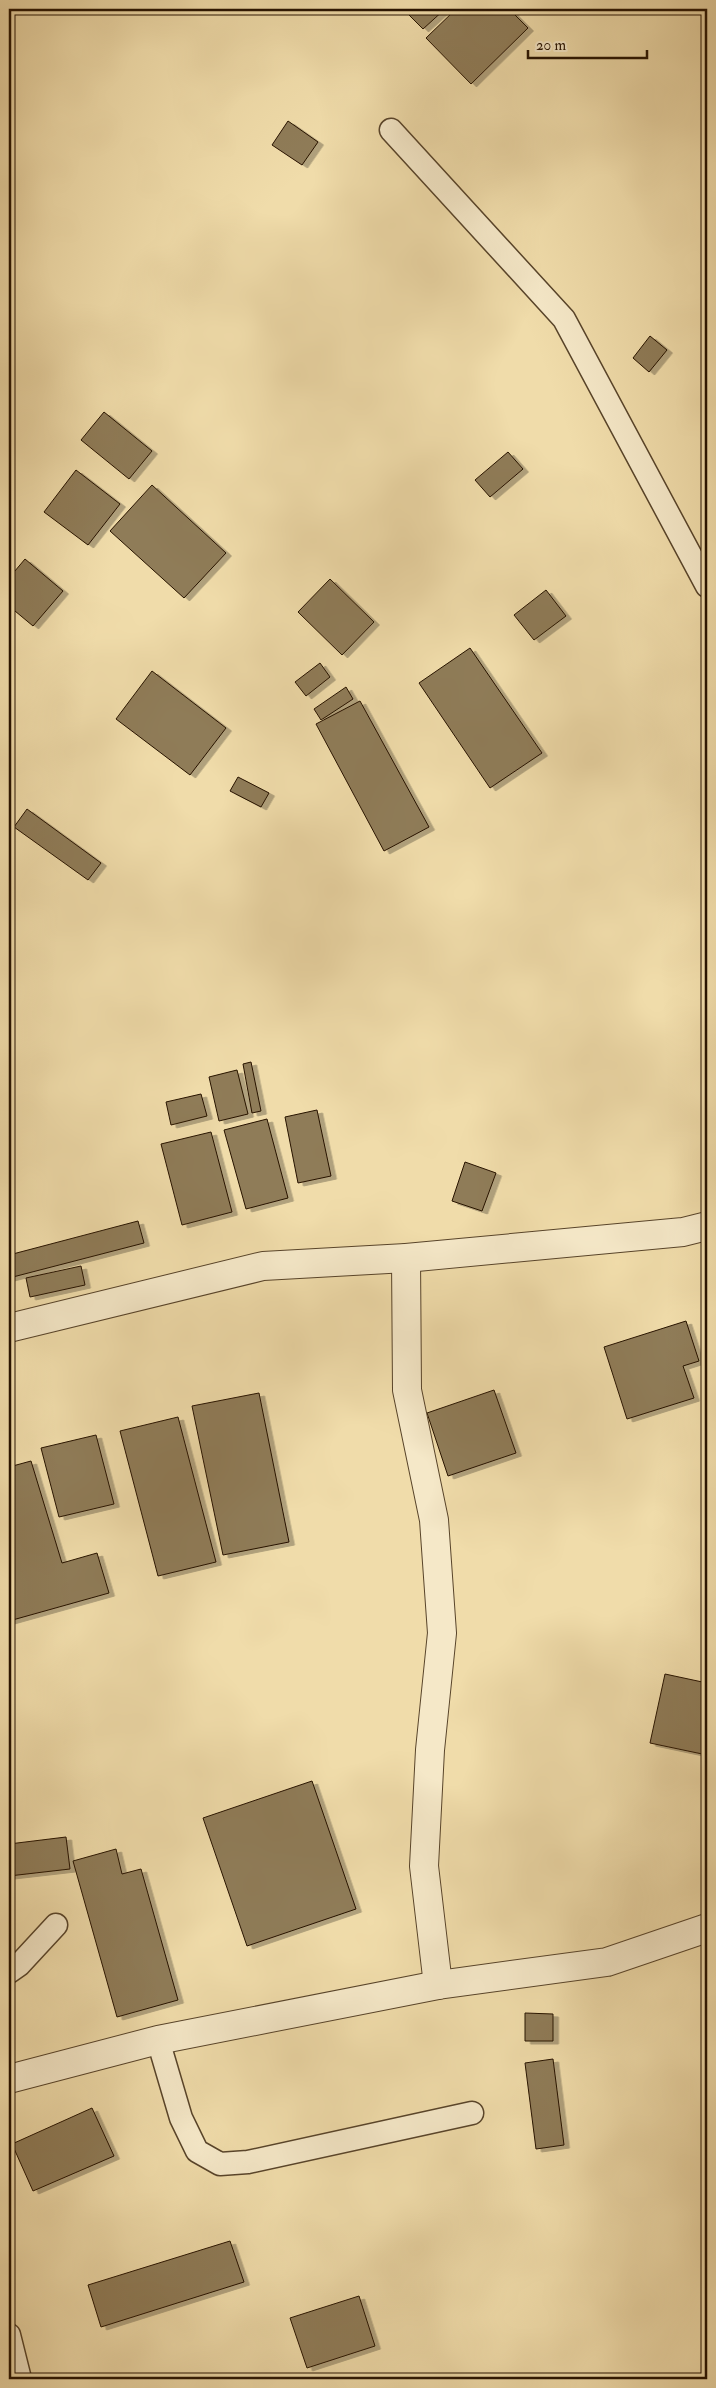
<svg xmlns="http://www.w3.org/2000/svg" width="716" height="2388" font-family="'IM FELL Double Pica',serif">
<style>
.building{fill:#8f7b58;stroke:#261200;filter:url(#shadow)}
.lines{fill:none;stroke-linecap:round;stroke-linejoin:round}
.lane-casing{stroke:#58442a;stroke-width:25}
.street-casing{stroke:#58442a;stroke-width:30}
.lane{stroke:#f5e8c8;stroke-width:22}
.street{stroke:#f5e8c8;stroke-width:28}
</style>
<defs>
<filter id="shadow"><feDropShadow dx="5.5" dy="3" stdDeviation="0" flood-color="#0004"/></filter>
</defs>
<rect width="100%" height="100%" fill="#f0dcaa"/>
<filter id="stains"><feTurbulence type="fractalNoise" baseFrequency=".004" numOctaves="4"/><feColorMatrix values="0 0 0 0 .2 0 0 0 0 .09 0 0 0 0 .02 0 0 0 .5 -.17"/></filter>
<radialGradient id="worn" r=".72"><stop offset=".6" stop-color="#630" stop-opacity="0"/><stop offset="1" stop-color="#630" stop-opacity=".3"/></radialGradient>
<g class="building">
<polygon points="403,9 445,9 423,29"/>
<polygon points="456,9 509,9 528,28 471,84 426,38"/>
<polygon points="288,121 318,142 302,165 272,145"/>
<polygon points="650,336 667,350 649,372 633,358"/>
<polygon points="104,412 152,451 129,479 81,440"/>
<polygon points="508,452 523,469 490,497 475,480"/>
<polygon points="76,470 120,504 88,545 44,512"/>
<polygon points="152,485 226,553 184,598 110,531"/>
<polygon points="25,559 63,591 33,626 9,606 9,578"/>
<polygon points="330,579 374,622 342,655 298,612"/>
<polygon points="546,590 566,616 534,640 514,615"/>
<polygon points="470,648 542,753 490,788 419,683"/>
<polygon points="320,663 330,677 306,696 295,682"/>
<polygon points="152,671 226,728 190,775 116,719"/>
<polygon points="346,687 353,699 321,720 314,709"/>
<polygon points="360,701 429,827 384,851 316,724"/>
<polygon points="238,777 269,793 261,807 230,791"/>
<polygon points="27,809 101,863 88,880 14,827"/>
<polygon points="251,1062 261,1111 252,1113 243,1064"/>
<polygon points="237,1070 248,1114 219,1121 209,1077"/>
<polygon points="201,1094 207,1116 171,1125 166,1102"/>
<polygon points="317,1110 331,1176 298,1183 285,1117"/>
<polygon points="267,1119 288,1198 246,1209 224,1130"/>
<polygon points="211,1132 232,1212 182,1225 161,1144"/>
<polygon points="465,1162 496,1173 482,1211 452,1201"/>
<polygon points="138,1221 144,1243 9,1278 9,1255"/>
<polygon points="81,1266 85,1285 30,1297 26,1278"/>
<polygon points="707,1312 707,1332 702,1314"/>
<polygon points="686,1321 699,1361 683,1366 694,1398 627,1419 604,1347"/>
<polygon points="494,1390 516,1453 448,1476 427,1413"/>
<polygon points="259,1393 289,1542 223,1555 192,1406"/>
<polygon points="178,1417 216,1562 158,1576 120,1431"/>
<polygon points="96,1435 114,1504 59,1517 41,1448"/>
<polygon points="31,1461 62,1563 97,1553 109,1593 9,1621 9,1467"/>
<polygon points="665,1674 707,1683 707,1755 650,1743"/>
<polygon points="312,1781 356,1909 247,1946 203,1818"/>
<polygon points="66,1837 70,1869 9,1876 9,1844"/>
<polygon points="116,1849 122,1874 141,1869 178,2000 117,2017 73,1861"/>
<polygon points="525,2013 553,2014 553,2041 525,2041"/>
<polygon points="553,2059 564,2145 536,2149 525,2063"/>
<polygon points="92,2108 114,2156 33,2191 12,2144"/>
<polygon points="230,2241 244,2282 101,2327 88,2285"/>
<polygon points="359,2296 375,2346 307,2368 290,2318"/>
</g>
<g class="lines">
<g class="lane-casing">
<g id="lane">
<polyline points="391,130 564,319 707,586"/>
<polyline points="9,1972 19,1965 56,1925"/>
<polyline points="158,2040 181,2118 197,2151 220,2164 248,2162 472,2113"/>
<polyline points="9,2335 20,2379"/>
</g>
</g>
<g class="street-casing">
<g id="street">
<polyline points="406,1258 407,1390 434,1520 442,1633 430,1750 424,1866 438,1985"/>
<polyline points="9,1328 263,1266 406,1258 683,1232 707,1226"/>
<polyline points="9,2079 158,2040 438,1985 607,1962 707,1928"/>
</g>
</g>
<use href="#lane" class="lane"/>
<use href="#street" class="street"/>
</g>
<rect width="716" height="2388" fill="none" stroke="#f0dcaa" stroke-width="30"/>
<rect x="10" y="10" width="696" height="2368" fill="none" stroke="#261200" stroke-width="2.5"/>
<rect x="15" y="15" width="686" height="2358" fill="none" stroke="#261200"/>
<path d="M528 50v8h119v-8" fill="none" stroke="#261200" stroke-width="2.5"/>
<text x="536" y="50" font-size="15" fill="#261200" stroke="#f5e8c8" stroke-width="4" paint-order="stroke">20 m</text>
<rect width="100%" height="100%" filter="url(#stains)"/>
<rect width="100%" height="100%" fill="url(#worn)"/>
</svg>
